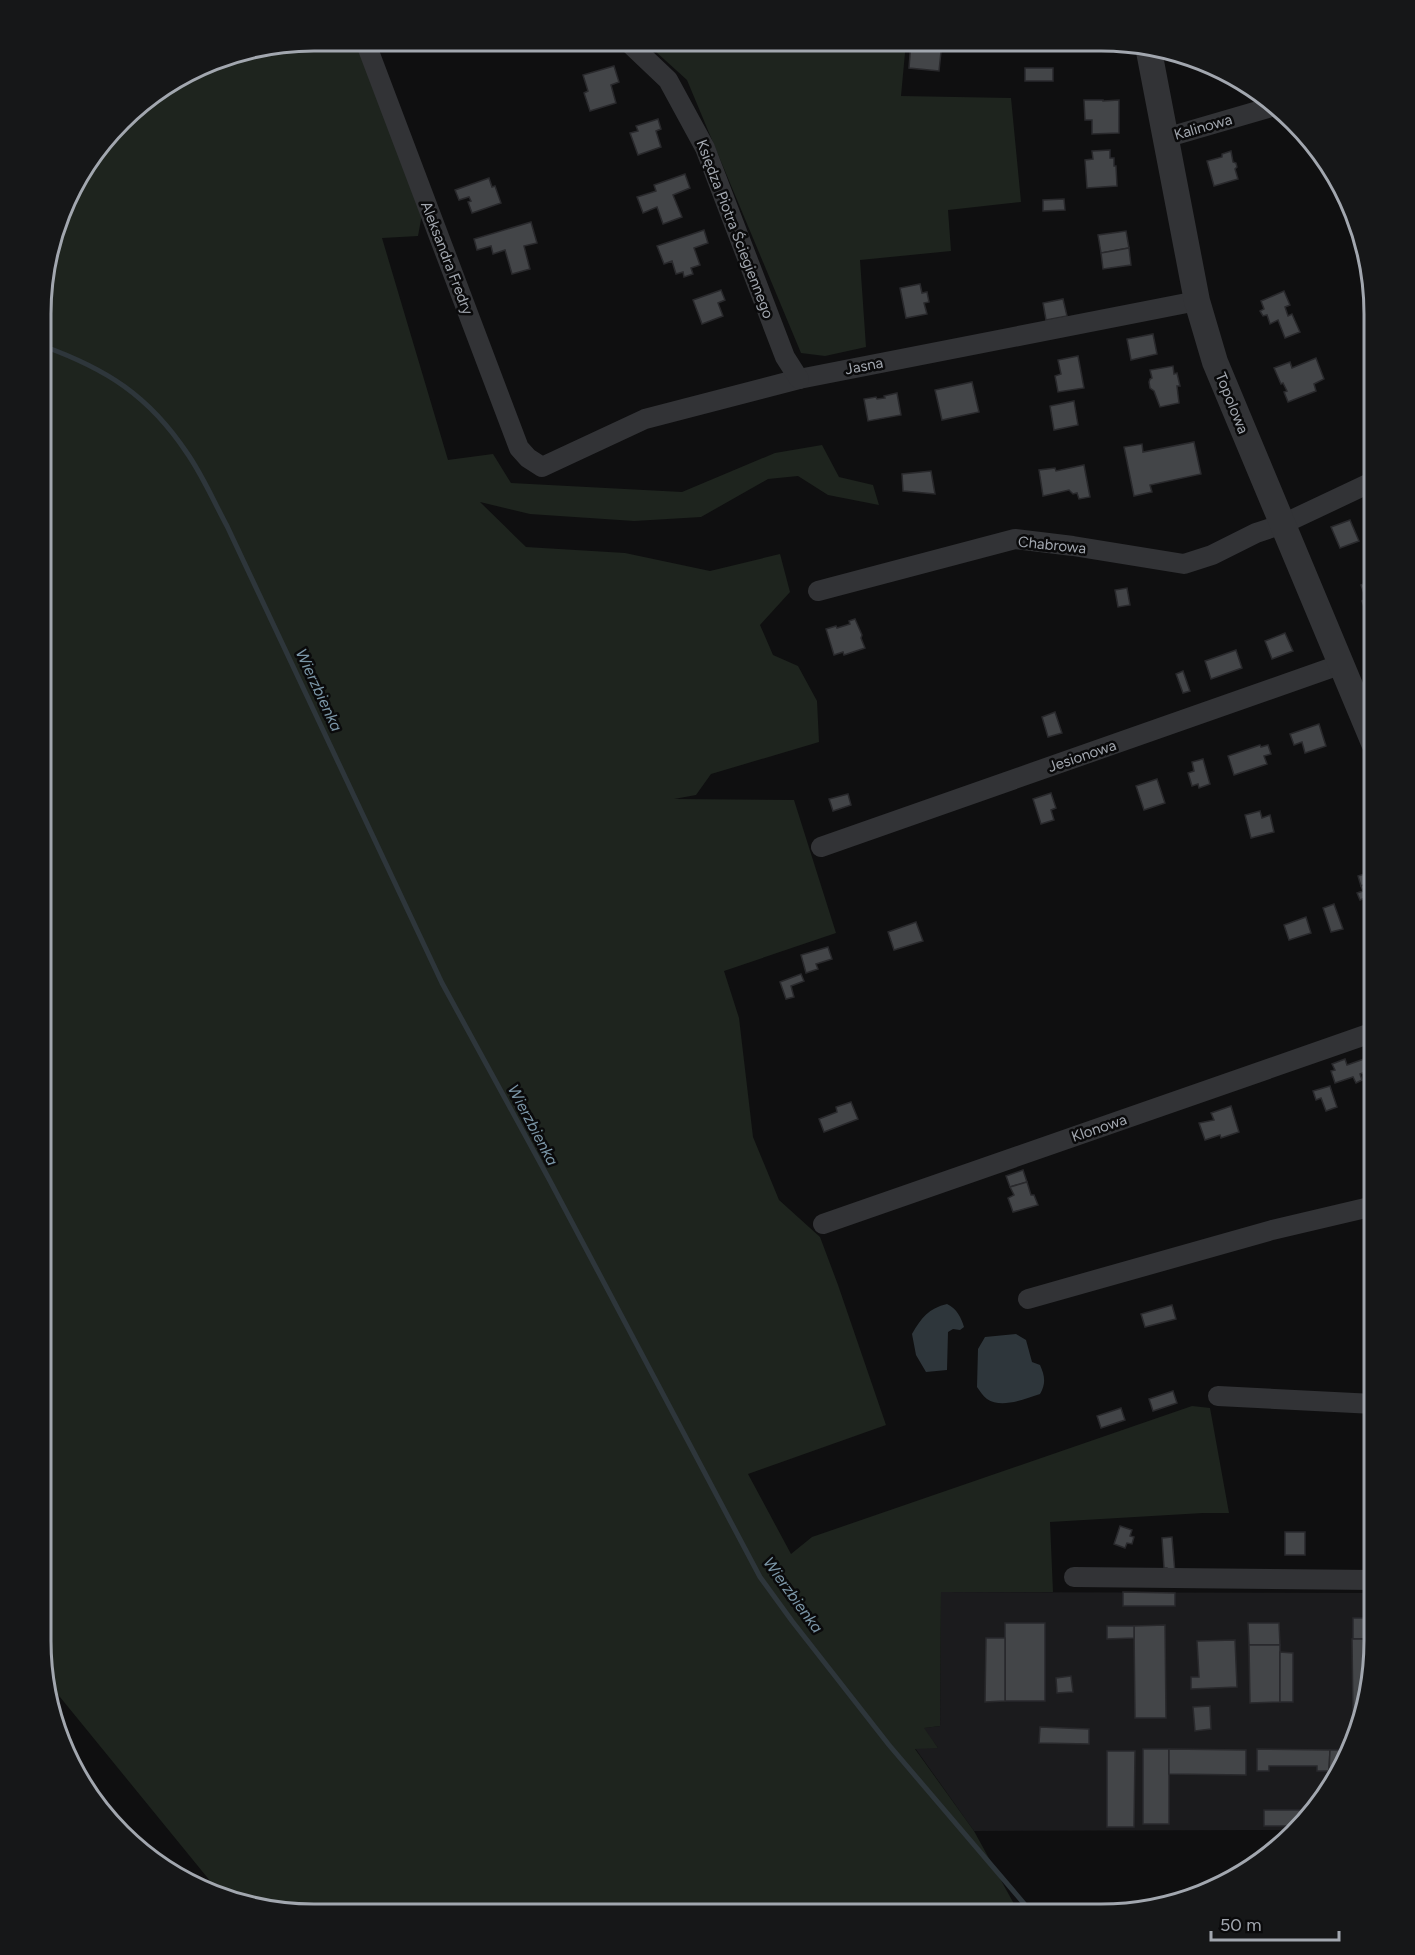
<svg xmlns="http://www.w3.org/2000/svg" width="1415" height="1955" font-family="Figtree,sans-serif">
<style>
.built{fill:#1b1b1d}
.green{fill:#1e241e}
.water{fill:#2e363b}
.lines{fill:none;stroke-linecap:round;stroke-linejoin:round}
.stream{stroke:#2e363b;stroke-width:5}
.building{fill:#434548;stroke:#29292c;stroke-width:1.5}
.minor{stroke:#323336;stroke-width:20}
.tertiary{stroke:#323336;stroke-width:26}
.labels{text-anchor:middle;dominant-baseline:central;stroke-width:5;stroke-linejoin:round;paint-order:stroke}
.street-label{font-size:15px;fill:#a2a7af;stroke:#0a0a0b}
.water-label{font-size:16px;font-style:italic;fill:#7b96a7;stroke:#0a0a0b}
.rim{fill:none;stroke:#a2a7af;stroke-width:3}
</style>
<rect width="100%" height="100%" fill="#0f0f10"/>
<polygon class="built" points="941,1592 1374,1593 1374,1660 1360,1730 1328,1793 1296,1830 974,1831 915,1748 938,1748 923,1728 940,1726"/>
<g class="green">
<polygon points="314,41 361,41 425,198 418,236 382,238 448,460 493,454 511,483 682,492 775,453 822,445 839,477 873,485 879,505 828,495 798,476 768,479 701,517 634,521 530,514 480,502 526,547 625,553 710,571 780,554 790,592 760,625 773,655 798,666 817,701 819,742 711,774 696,795 674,799 794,800 836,933 724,971 739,1018 753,1137 779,1200 820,1237 838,1285 886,1425 748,1474 791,1554 812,1537 1192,1406 1210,1408 1229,1513 1203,1513 1050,1522 1053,1592 941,1592 940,1726 924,1728 938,1748 915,1749 974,1831 1019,1913 278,1912 224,1898 51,1686 41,1642 43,278 77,177 134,108 225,55"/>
<polygon points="644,41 906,42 901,96 1011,98 1021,202 948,210 951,251 860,260 866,347 825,356 801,353 687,80"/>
</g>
<g class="water">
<path d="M 947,1304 C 957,1309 961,1317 964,1327 L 960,1330 L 953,1329 L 948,1332 L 947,1370 L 926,1372 L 916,1355 L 912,1334 C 921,1318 929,1308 947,1304 Z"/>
<path d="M 1016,1334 L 1026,1340 L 1032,1362 L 1040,1365 C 1045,1376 1046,1384 1040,1394 C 1025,1399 1001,1409 987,1399 C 983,1396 980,1391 977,1387 L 978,1349 L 985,1337 Z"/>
</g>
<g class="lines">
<path class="stream" d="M 43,346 C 107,369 149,396 187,453 C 203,476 214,502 227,526 L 442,983 L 549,1179 L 760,1577 L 792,1621 L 889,1745 L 1033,1914"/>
</g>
<g class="building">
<polygon points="911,42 942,42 939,71 909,68"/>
<polygon points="614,66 619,82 611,85 616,103 590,111 584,93 588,91 583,75"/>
<rect x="1025" y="68" width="28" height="13"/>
<polygon points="1084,100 1103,100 1103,101 1119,100 1119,133 1092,134 1092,120 1085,120"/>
<polygon points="658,119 661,129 656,131 661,147 638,155 630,133 638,131 636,126"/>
<polygon points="1110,150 1110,158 1114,158 1114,166 1116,166 1117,186 1087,188 1085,160 1093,159 1092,151"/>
<polygon points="1231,151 1233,162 1236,163 1237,167 1235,169 1238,179 1214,186 1207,161 1222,157 1222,154"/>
<polygon points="685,174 690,188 673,195 682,217 663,224 657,207 643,213 637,197 656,191 654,185"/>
<polygon points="489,178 492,187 495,186 501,203 472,213 468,202 471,201 469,197 459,200 455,190"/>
<polygon points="1064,199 1065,210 1043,211 1043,200"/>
<polygon points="531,222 537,243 524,246 530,269 512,274 505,250 493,254 491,246 477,250 474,239"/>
<polygon points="704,230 708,243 694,248 700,265 691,268 693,274 684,277 683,272 676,274 672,261 664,264 657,246"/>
<polygon points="1126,231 1129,248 1101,253 1098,235"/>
<polygon points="1129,248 1131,265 1103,269 1101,253"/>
<polygon points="920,284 922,293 927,292 929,302 924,303 927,314 906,318 900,288"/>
<polygon points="721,290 725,300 718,303 723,316 702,324 693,300"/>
<polygon points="1284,291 1290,305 1285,307 1288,316 1292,314 1300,332 1285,338 1278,320 1270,324 1267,315 1263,316 1260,311 1264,309 1261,301"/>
<polygon points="1063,299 1067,316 1046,320 1043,303"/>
<polygon points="1153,334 1157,354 1131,360 1127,339"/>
<polygon points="1078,356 1084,388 1058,392 1055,376 1061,374 1058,360"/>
<polygon points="1316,358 1324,379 1314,384 1316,391 1288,402 1284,392 1287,391 1283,383 1281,384 1274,368 1290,362 1292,368"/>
<polygon points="1173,366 1174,374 1177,373 1180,386 1177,386 1179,403 1160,407 1154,391 1150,388 1149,382 1150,379 1152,378 1150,370"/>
<polygon points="972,382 979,412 942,420 935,390"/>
<polygon points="897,393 901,415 868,421 864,399 876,397 877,399 885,398 884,396"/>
<polygon points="1074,401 1078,425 1054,430 1050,406"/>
<polygon points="1194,442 1201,474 1150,485 1152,492 1134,496 1124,447 1142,444 1143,452"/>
<polygon points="1084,465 1090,497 1079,499 1077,493 1073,494 1069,490 1043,496 1039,470 1055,468 1056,471"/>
<polygon points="931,471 935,494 903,491 902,474"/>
<polygon points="1350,520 1359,541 1340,548 1331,527"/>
<polygon points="1374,580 1374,622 1370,624 1362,601 1366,599 1361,585"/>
<polygon points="1127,588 1130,605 1118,607 1115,590"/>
<polygon points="855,619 862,635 861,638 865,648 844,655 843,652 834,655 826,629 836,626 837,628 850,624 849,621"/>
<polygon points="1285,633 1293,651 1272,659 1265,641"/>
<polygon points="1236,650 1242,668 1211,679 1205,661"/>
<polygon points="1183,671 1190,691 1183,693 1176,674"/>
<polygon points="1055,712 1062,733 1048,737 1042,717"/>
<polygon points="1319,724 1326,746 1305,753 1302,742 1294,745 1290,734"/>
<polygon points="1260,745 1261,747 1268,745 1271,754 1264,756 1267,764 1234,775 1228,756"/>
<polygon points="1203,759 1210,784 1199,788 1198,784 1192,786 1188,773 1194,771 1192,762"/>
<polygon points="1157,779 1165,803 1144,810 1136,786"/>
<polygon points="1051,793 1056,808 1051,810 1054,820 1041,824 1033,799"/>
<polygon points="848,794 851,805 833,811 829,799"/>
<polygon points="1260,811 1262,818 1270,815 1274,832 1251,838 1245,815"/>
<polygon points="1374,871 1374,882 1361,886 1358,876"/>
<polygon points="1374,882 1374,906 1369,908 1365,898 1360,900 1357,893 1363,891 1361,886"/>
<polygon points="1334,904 1343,929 1331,932 1323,908"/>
<polygon points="1306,917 1311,933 1289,940 1284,925"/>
<polygon points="916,922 923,941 894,950 888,932"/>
<polygon points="828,947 832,959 816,964 818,969 806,973 801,955"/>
<polygon points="801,974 804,981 791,986 794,997 786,999 780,982"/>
<polygon points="1345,1059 1347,1065 1364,1059 1368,1071 1360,1074 1362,1080 1356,1083 1353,1077 1335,1083 1331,1071 1335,1070 1332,1064"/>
<polygon points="1330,1086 1337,1107 1326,1111 1321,1098 1316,1100 1313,1091"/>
<polygon points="851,1102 858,1119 824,1132 819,1119 837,1112 836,1107"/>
<polygon points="1231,1106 1239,1132 1221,1138 1220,1135 1205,1140 1199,1123 1214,1120 1211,1113"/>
<polygon points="1023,1170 1027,1182 1010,1187 1006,1176"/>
<polygon points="1027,1182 1031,1195 1034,1195 1038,1205 1013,1212 1008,1198 1014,1195 1010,1187"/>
<polygon points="1172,1305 1176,1319 1145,1327 1141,1314"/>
<polygon points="1173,1391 1177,1403 1153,1411 1149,1399"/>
<polygon points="1121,1408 1125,1420 1101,1428 1097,1416"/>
<polygon points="1120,1526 1132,1530 1130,1536 1134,1537 1132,1544 1127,1543 1125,1548 1114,1544"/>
<rect x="1285" y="1532" width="20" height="23"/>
<polygon points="1172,1537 1175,1573 1168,1573 1167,1568 1164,1568 1162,1538"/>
<polygon points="1123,1592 1175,1593 1175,1606 1123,1606"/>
<rect x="1353" y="1618" width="21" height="21"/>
<rect x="1005" y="1623" width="40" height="78"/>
<polygon points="1248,1623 1279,1623 1280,1645 1249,1645"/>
<polygon points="1165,1625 1166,1718 1135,1718 1134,1626"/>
<polygon points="1107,1626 1134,1626 1134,1638 1107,1639"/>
<polygon points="986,1638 1005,1638 1005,1701 985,1702"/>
<polygon points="1352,1639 1374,1639 1374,1660 1362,1717 1353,1717"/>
<polygon points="1235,1640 1237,1687 1191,1689 1191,1677 1199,1677 1197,1641"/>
<polygon points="1249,1645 1280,1645 1280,1702 1250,1703"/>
<polygon points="1280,1652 1293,1653 1293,1702 1280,1702"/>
<polygon points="1071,1676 1073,1692 1057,1693 1056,1678"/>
<polygon points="1210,1706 1211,1729 1195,1731 1193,1707"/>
<polygon points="1040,1727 1089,1729 1089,1744 1039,1743"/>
<rect x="1143" y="1749" width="26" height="75"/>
<polygon points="1169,1749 1246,1750 1246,1775 1169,1774"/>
<polygon points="1257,1749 1330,1750 1329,1771 1317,1771 1317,1766 1269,1766 1269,1771 1257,1771"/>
<polygon points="1330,1750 1343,1750 1347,1755 1339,1771 1329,1771"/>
<polygon points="1107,1751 1135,1751 1134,1827 1107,1827"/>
<polygon points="1264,1810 1314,1810 1300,1826 1264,1826"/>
</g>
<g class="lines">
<g class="minor">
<polyline points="365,41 519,448 528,458 542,467 645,419 799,379 1197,301"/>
<polyline points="627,41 668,80 705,148 785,357 799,379"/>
<polyline points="1165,138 1275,106"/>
<polyline points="818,591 1015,539 1073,546 1184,564 1212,555 1256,533 1283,524 1374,481"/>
<polyline points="821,847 1342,664"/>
<polyline points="823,1224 1374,1032"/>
<polyline points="1028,1299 1272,1230 1374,1206"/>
<polyline points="1218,1396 1374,1404"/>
<polyline points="1074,1577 1374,1580"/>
</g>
<polyline class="tertiary" points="1148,46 1197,301 1215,362 1374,743"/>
</g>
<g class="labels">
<g class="street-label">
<text transform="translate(1203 127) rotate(-16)">Kalinowa</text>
<text transform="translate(735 229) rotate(69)">Księdza Piotra Ściegiennego</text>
<text transform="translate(447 258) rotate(69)">Aleksandra Fredry</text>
<text transform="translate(864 366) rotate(-11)">Jasna</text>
<text transform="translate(1232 403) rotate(68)">Topolowa</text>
<text transform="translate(1052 545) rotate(6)">Chabrowa</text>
<text transform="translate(1082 756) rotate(-19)">Jesionowa</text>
<text transform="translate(1099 1128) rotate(-19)">Klonowa</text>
</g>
<g class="water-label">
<text transform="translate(319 690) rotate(65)">Wierzbienka</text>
<text transform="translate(533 1125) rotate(62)">Wierzbienka</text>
<text transform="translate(793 1595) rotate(54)">Wierzbienka</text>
</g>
</g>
<path d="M0 0H1415V1955H0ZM314 51H1101A263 263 0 0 1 1364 314V1641A263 263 0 0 1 1101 1904H314A263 263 0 0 1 51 1641V314A263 263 0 0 1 314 51Z" fill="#161718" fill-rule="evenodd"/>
<path class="rim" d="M314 51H1101A263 263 0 0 1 1364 314V1641A263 263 0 0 1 1101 1904H314A263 263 0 0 1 51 1641V314A263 263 0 0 1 314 51Z"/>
<path d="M1211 1931v9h128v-9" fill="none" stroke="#a2a7af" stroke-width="3"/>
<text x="1220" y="1931" font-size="18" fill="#a2a7af" stroke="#0a0a0b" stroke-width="4.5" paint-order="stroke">50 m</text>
</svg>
